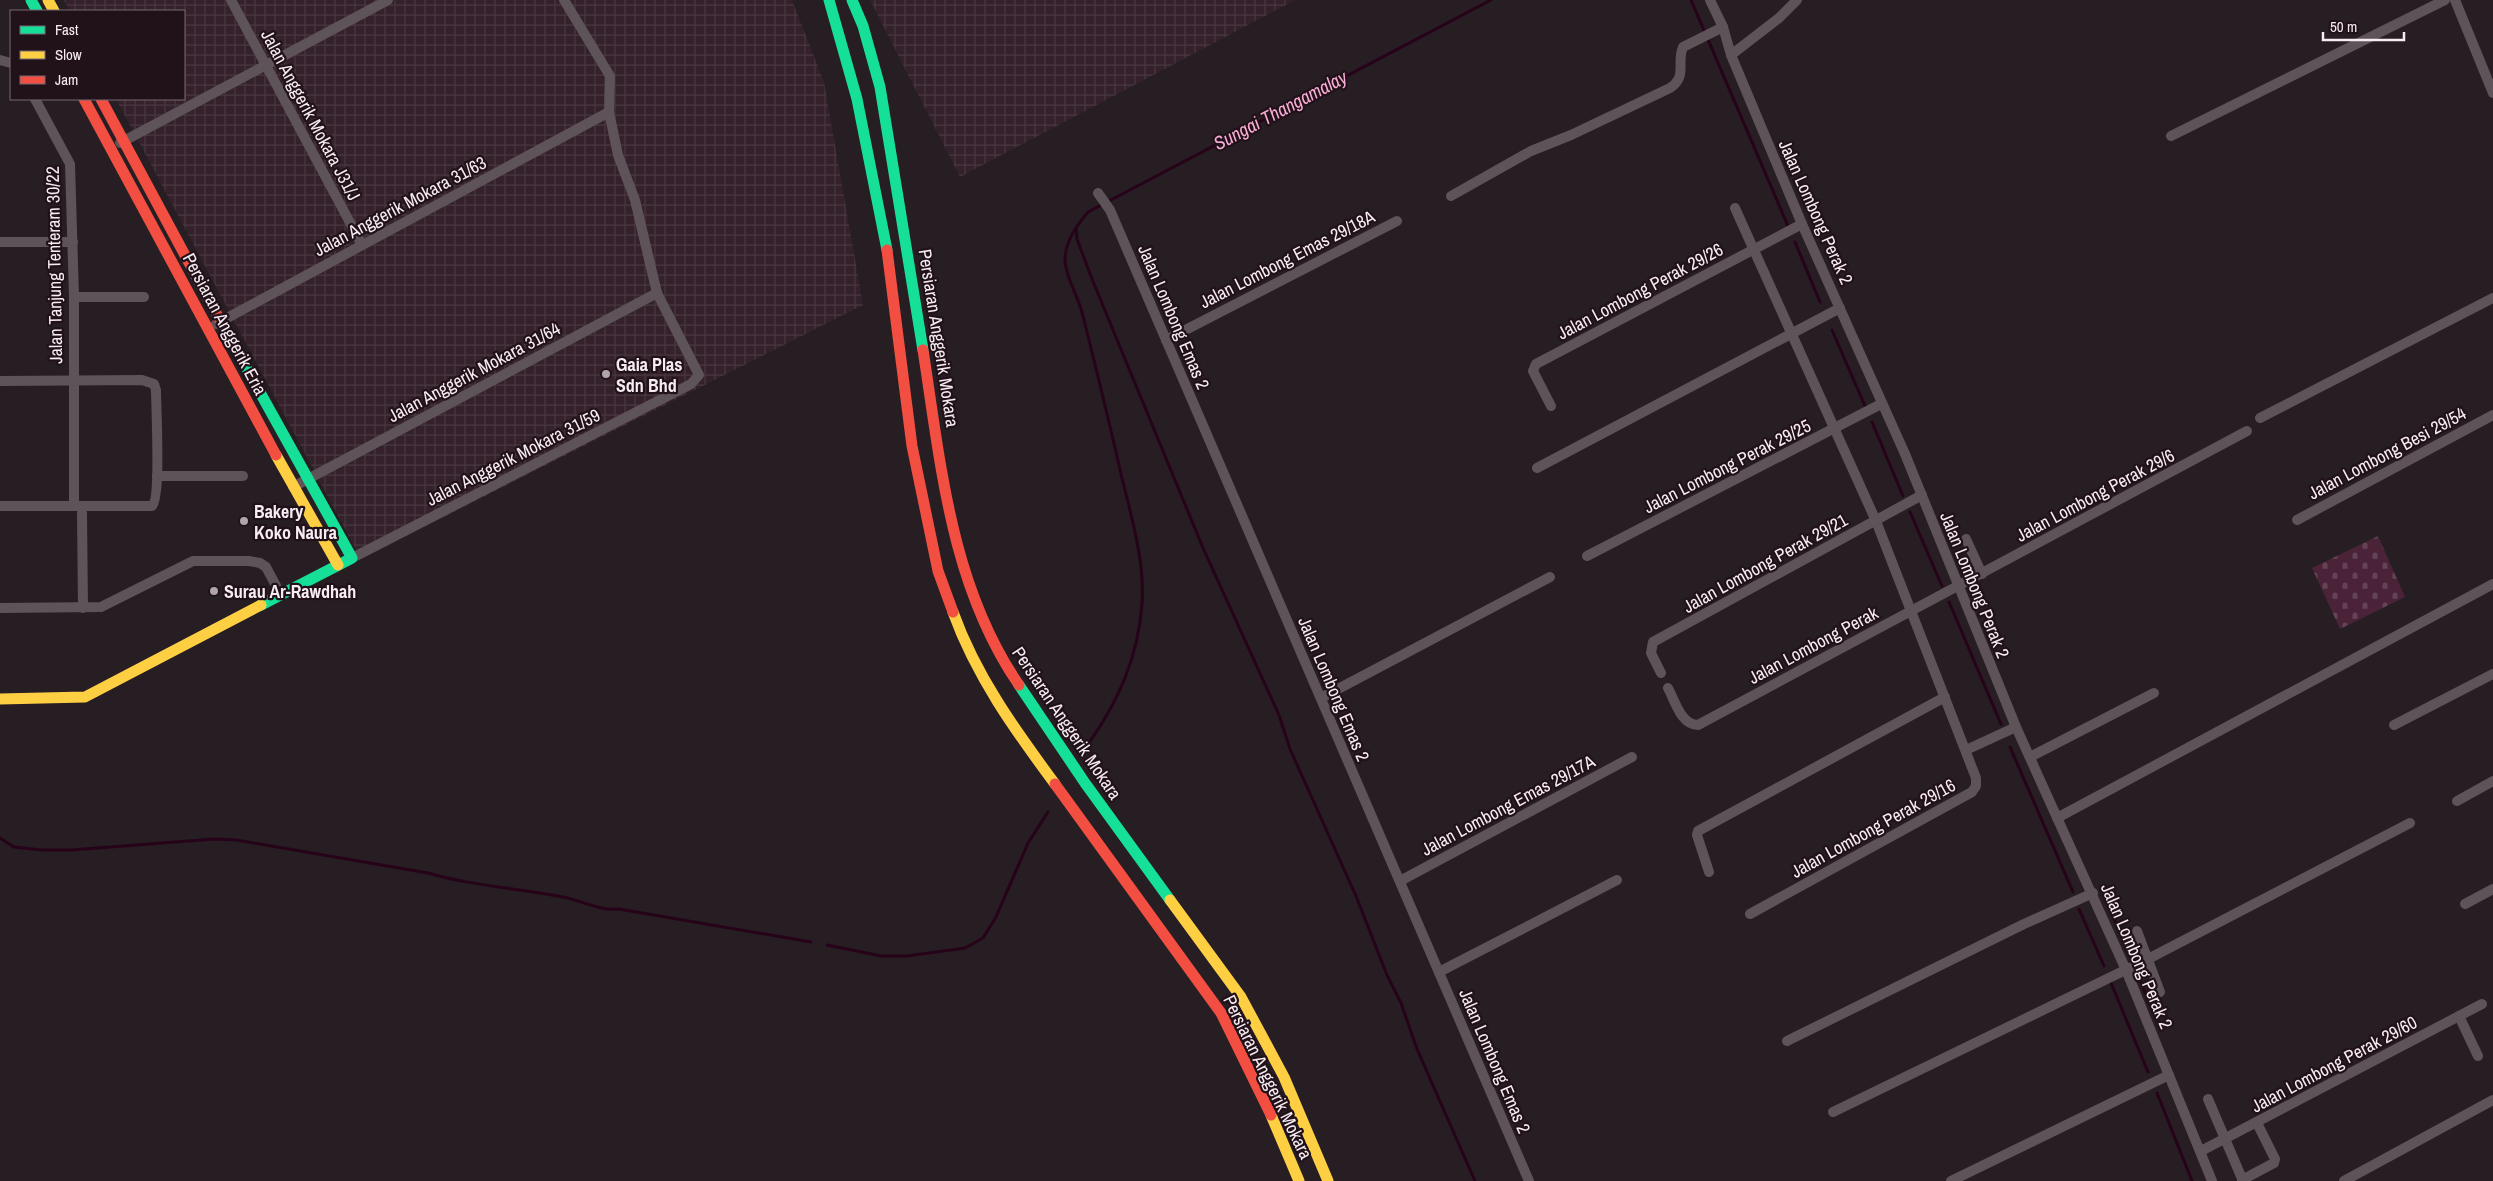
<svg xmlns="http://www.w3.org/2000/svg" width="2493" height="1181" font-family="'Archivo Narrow',sans-serif">
<style>
.industrial{fill:url(#industrial-grid)}
.cemetery{fill:url(#cemetery-stones)}
.lines{fill:none;stroke-linecap:round;stroke-linejoin:round}
.stream{stroke:#27031a;stroke-width:3}
.street{stroke:#5d5358;stroke-width:10}
.fast{stroke:#16e098;stroke-width:11}
.slow{stroke:#ffcf43;stroke-width:11}
.jam{stroke:#f24e42;stroke-width:11}
.poi-dot{fill:#aea4aa;stroke:#21121a;stroke-width:2}
.labels{text-anchor:middle;dominant-baseline:central;stroke-width:4.5;stroke-linejoin:round;paint-order:stroke}
.street-label{font-size:18px;fill:#f7ecf2;stroke:#21121a}
.poi-label{font-size:18px;font-weight:bold;fill:#f7ecf2;stroke:#21121a;text-anchor:start}
.water-label{font-size:19px;font-style:italic;fill:#faaed7;stroke:#21121a}
</style>
<defs>
<pattern id="industrial-grid" width="8" height="8" patternUnits="userSpaceOnUse" patternTransform="scale(1.25)"><rect width="8" height="8" fill="#34212b"/><path d="M0 4h8M4 0v8" fill="none" stroke="#483740"/></pattern>
<pattern id="cemetery-stones" width="16" height="16" patternUnits="userSpaceOnUse" patternTransform="scale(1.25)"><rect width="16" height="16" fill="#4a2339"/><path d="M2 7V4a2 2 0 0 1 4 0v3zM10 15v-3a2 2 0 0 1 4 0v3z" fill="#654356"/></pattern>
</defs>
<rect width="100%" height="100%" fill="#261e23"/>
<g class="industrial">
<polygon points="64,0 792,0 824,82 863,305 361,559 116,99 184,99 184,11 70,11"/>
<polygon points="870,0 1295,0 960,177"/>
</g>
<polygon class="cemetery" points="2378,536 2405,597 2340,629 2312,568"/>
<g class="lines">
<g class="stream">
<polyline points="1691,0 1788,226"/>
<polyline points="1076,228 1077,239 1092,279 1203,548 1279,715 1290,749 1356,896 1387,975 1401,1003 1417,1049 1475,1181"/>
<polyline points="1795,242 1820,302"/>
<polyline points="1832,330 1865,406"/>
<polyline points="1872,422 1903,496"/>
<polyline points="1910,512 1942,586"/>
<polyline points="1949,602 2001,724"/>
<path d="M 1089,743 C 1119,700 1138,657 1142,604 C 1145,560 1131,516 1121,474 C 1109,421 1096,368 1083,316 C 1079,297 1065,277 1065,258 C 1066,240 1077,225 1088,212 L 1491,0"/>
<polyline points="2010,747 2073,892"/>
<path d="M 0,838 L 14,847 L 41,850 L 71,850 L 214,839 L 236,840 L 428,873 C 472,886 518,888 563,897 C 582,901 600,911 619,909 L 811,942"/>
<polyline points="2079,909 2104,966"/>
<polyline points="2115,921 2130,956"/>
<polyline points="827,945 881,956 907,956 965,948 983,938 996,917 1028,843 1048,812"/>
<polyline points="2138,975 2151,1008"/>
<polyline points="2111,983 2148,1072"/>
<polyline points="2157,1093 2192,1181"/>
</g>
<g class="street">
<polyline points="231,0 362,245"/>
<polyline points="1710,0 1723,27 1731,55 1802,224 1905,454 2016,727 2126,970 2212,1181"/>
<polyline points="2455,0 2493,93"/>
<polyline points="1731,55 1779,18 1797,0"/>
<polyline points="0,60 11,63"/>
<polyline points="35,99 70,164 74,297 74,506"/>
<polyline points="2171,136 2445,0"/>
<polyline points="120,143 388,0"/>
<polyline points="1098,193 1110,210 1529,1181"/>
<path d="M 1451,196 L 1531,151 L 1571,135 L 1670,88 C 1688,76 1676,62 1683,47 L 1723,27"/>
<polyline points="1735,208 1876,521 1976,778 1976,786 1972,792 1750,914"/>
<polyline points="0,242 73,242"/>
<polyline points="74,297 144,297"/>
<polyline points="216,324 609,112"/>
<polyline points="1166,340 1397,221"/>
<path d="M 0,381 L 142,380 L 154,384 L 156,390 C 156,407 161,499 152,506 L 0,506"/>
<polyline points="1551,406 1533,371 1536,364 1802,224"/>
<polyline points="2260,418 2493,298"/>
<polyline points="1537,468 1840,308"/>
<polyline points="157,476 243,476"/>
<polyline points="293,487 657,293"/>
<polyline points="82,513 83,608"/>
<polyline points="2297,520 2493,415"/>
<polyline points="1966,539 1982,574"/>
<polyline points="1587,556 1881,404"/>
<polyline points="352,558 691,384 699,375 657,293 635,200 618,155 609,112 610,76 564,0"/>
<polyline points="0,608 101,607 193,561 249,561 260,563 266,567 281,595"/>
<polyline points="1661,673 1651,653 1653,642 1922,495"/>
<path d="M 1668,688 C 1675,701 1681,725 1698,725 L 2247,431"/>
<polyline points="1321,698 1550,577"/>
<polyline points="2394,725 2493,674"/>
<polyline points="1966,750 2016,727"/>
<polyline points="2030,757 2154,693"/>
<polyline points="2457,801 2493,781"/>
<polyline points="2057,818 2493,584"/>
<polyline points="1709,872 1697,835 1698,831 1945,697"/>
<polyline points="1400,881 1632,757"/>
<polyline points="2465,904 2493,889"/>
<polyline points="2137,931 2160,992"/>
<polyline points="1439,972 1617,880"/>
<polyline points="2459,1016 2478,1056"/>
<polyline points="1787,1041 2024,924 2093,893"/>
<polyline points="2208,1099 2243,1181"/>
<polyline points="1833,1112 2148,959 2410,823"/>
<polyline points="2201,1151 2482,1004"/>
<polyline points="2242,1180 2274,1163 2275,1159 2257,1123"/>
<polyline points="1951,1181 2169,1075"/>
<polyline points="2344,1181 2493,1100"/>
</g>
<g class="fast">
<polyline points="31,0 37,11"/>
<polyline points="829,0 857,99 887,250"/>
<polyline points="852,0 863,26 880,87 923,350"/>
<polyline points="222,324 352,558 261,605"/>
<polyline points="1019,685 1085,783 1170,900"/>
</g>
<g class="slow">
<polyline points="48,0 54,11"/>
<polyline points="276,455 338,565"/>
<path d="M 953,612 C 976,676 1015,730 1055,784"/>
<polyline points="0,699 85,697 261,605"/>
<polyline points="1170,900 1241,997 1284,1077 1328,1181"/>
<polyline points="1271,1115 1299,1181"/>
</g>
<g class="jam">
<polyline points="84,99 276,455"/>
<polyline points="101,99 222,324"/>
<polyline points="887,250 912,446 938,571 953,612"/>
<path d="M 923,350 C 941,466 951,586 1019,685"/>
<polyline points="1055,784 1221,1013 1271,1115"/>
</g>
</g>
<g class="poi-dot">
<circle cx="606" cy="374" r="5"/>
<circle cx="244" cy="521" r="5"/>
<circle cx="214" cy="591" r="5"/>
</g>
<g class="labels">
<g class="street-label">
<text transform="translate(311 115) rotate(62)">Jalan Anggerik Mokara J31/J</text>
<text transform="translate(400 206) rotate(-28)">Jalan Anggerik Mokara 31/63</text>
<text transform="translate(1816 212) rotate(66)">Jalan Lombong Perak 2</text>
<text transform="translate(1287 259) rotate(-27)">Jalan Lombong Emas 29/18A</text>
<text transform="translate(54 265) rotate(-91)">Jalan Tanjung Tenteram 30/22</text>
<text transform="translate(1640 291) rotate(-28)">Jalan Lombong Perak 29/26</text>
<text transform="translate(1174 317) rotate(67)">Jalan Lombong Emas 2</text>
<text transform="translate(225 324) rotate(62)">Persiaran Anggerik Eria</text>
<text transform="translate(939 338) rotate(81)">Persiaran Anggerik Mokara</text>
<text transform="translate(474 372) rotate(-28)">Jalan Anggerik Mokara 31/64</text>
<text transform="translate(2387 453) rotate(-28)">Jalan Lombong Besi 29/54</text>
<text transform="translate(513 457) rotate(-27)">Jalan Anggerik Mokara 31/59</text>
<text transform="translate(1727 466) rotate(-27)">Jalan Lombong Perak 29/25</text>
<text transform="translate(2095 495) rotate(-28)">Jalan Lombong Perak 29/6</text>
<text transform="translate(1765 563) rotate(-29)">Jalan Lombong Perak 29/21</text>
<text transform="translate(1975 585) rotate(68)">Jalan Lombong Perak 2</text>
<text transform="translate(1813 645) rotate(-28)">Jalan Lombong Perak</text>
<text transform="translate(1334 689) rotate(67)">Jalan Lombong Emas 2</text>
<text transform="translate(1067 723) rotate(56)">Persiaran Anggerik Mokara</text>
<text transform="translate(1508 805) rotate(-28)">Jalan Lombong Emas 29/17A</text>
<text transform="translate(1873 828) rotate(-29)">Jalan Lombong Perak 29/16</text>
<text transform="translate(2137 956) rotate(67)">Jalan Lombong Perak 2</text>
<text transform="translate(1495 1061) rotate(67)">Jalan Lombong Emas 2</text>
<text transform="translate(2334 1064) rotate(-28)">Jalan Lombong Perak 29/60</text>
<text transform="translate(1268 1077) rotate(64)">Persiaran Anggerik Mokara</text>
</g>
<g class="poi-label">
<text x="616" y="364">Gaia Plas<tspan x="616" dy="21">Sdn Bhd</tspan></text>
<text x="254" y="511">Bakery<tspan x="254" dy="21">Koko Naura</tspan></text>
<text x="224" y="591">Surau Ar-Rawdhah</text>
</g>
<g class="water-label">
<text transform="translate(1280 110) rotate(-28)">Sungai Thangamalay</text>
</g>
</g>
<rect x="10" y="10" width="175" height="90" fill="#21121a" stroke="#776970"/>
<rect x="20" y="26" width="25" height="8" fill="#16e098" stroke="#776970"/>
<text x="55" y="35" font-size="15" fill="#f7ecf2">Fast</text>
<rect x="20" y="51" width="25" height="8" fill="#ffcf43" stroke="#776970"/>
<text x="55" y="60" font-size="15" fill="#f7ecf2">Slow</text>
<rect x="20" y="76" width="25" height="8" fill="#f24e42" stroke="#776970"/>
<text x="55" y="85" font-size="15" fill="#f7ecf2">Jam</text>
<path d="M2323 32v8h81v-8" fill="none" stroke="#f7ecf2" stroke-width="2.5"/>
<text x="2330" y="32" font-size="15" fill="#f7ecf2" stroke="#21121a" stroke-width="4" paint-order="stroke">50 m</text>
</svg>
